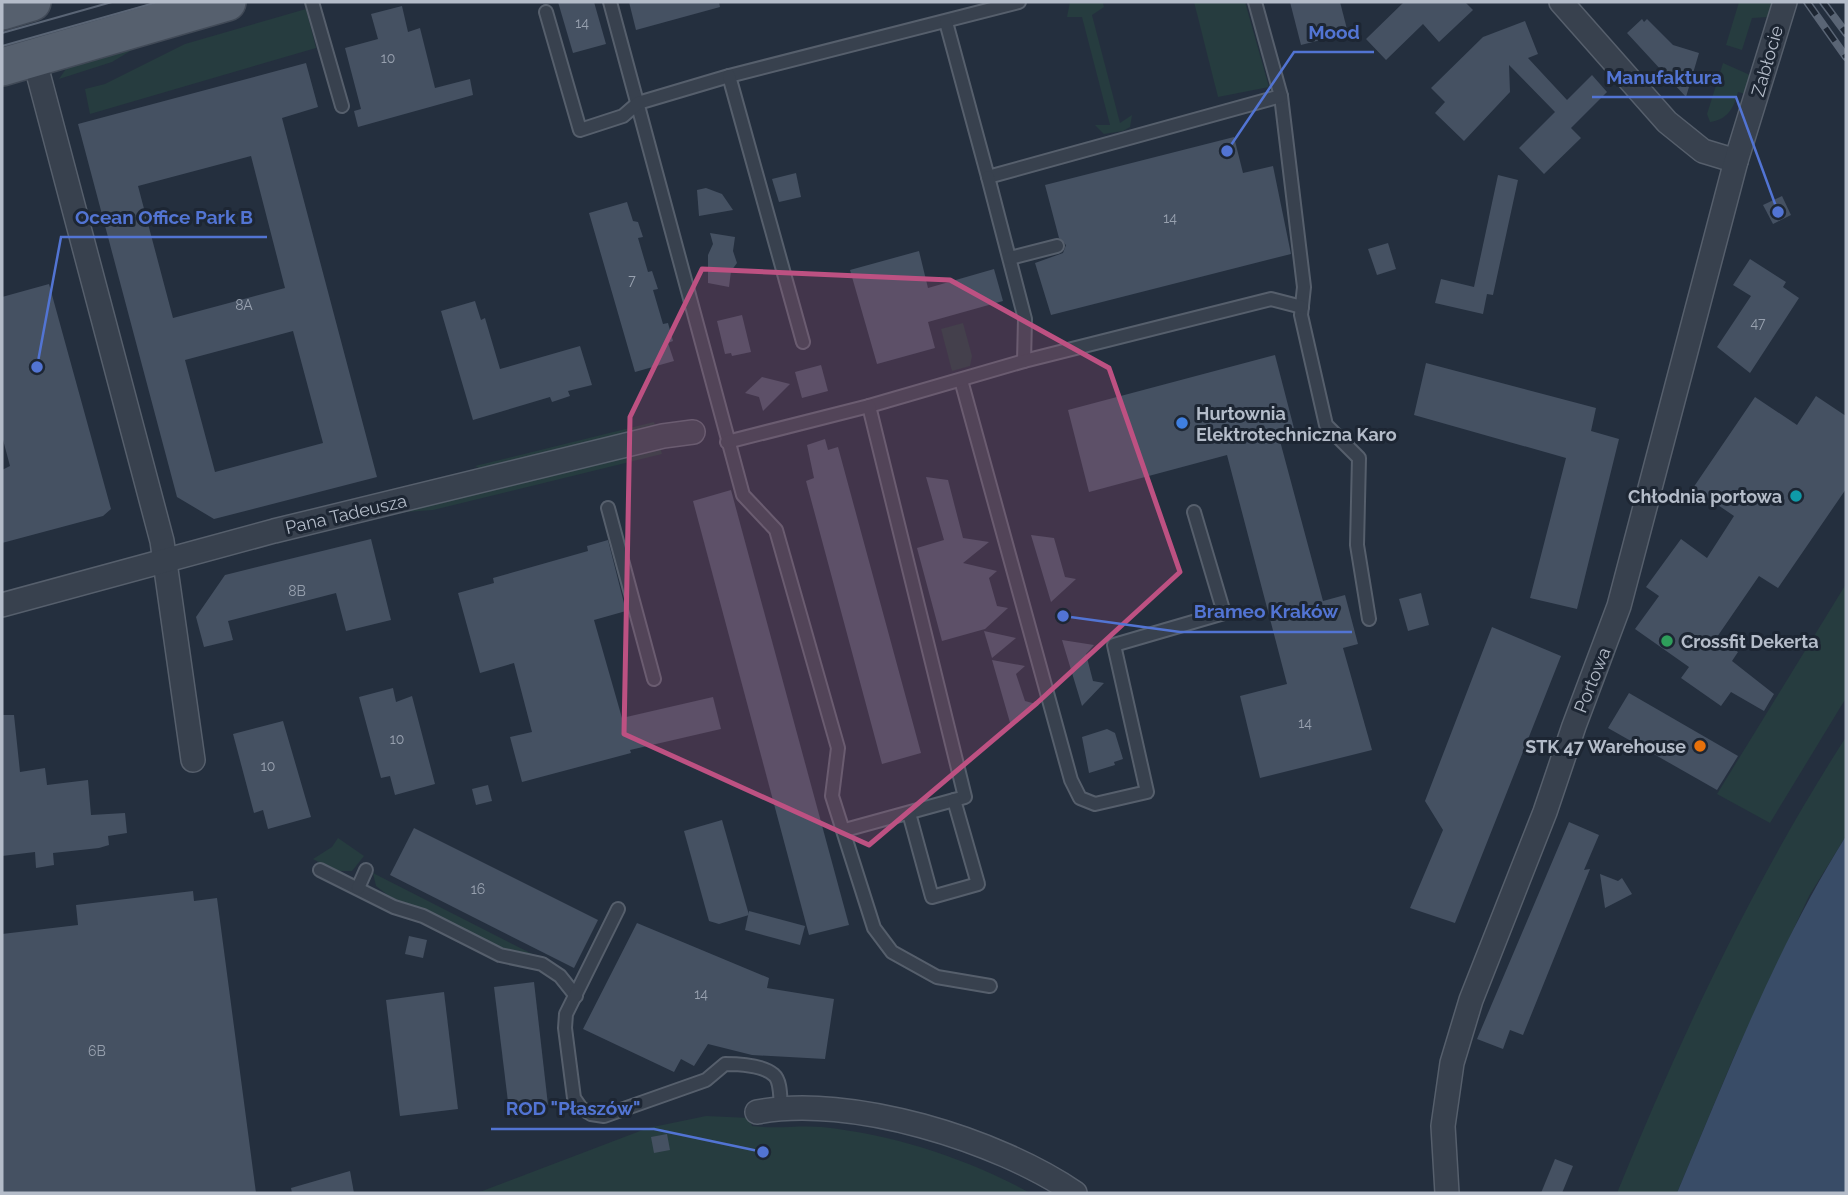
<svg xmlns="http://www.w3.org/2000/svg" width="1848" height="1195" font-family="Raleway,sans-serif">
<style>
.green{fill:#263c3f}
.water{fill:#394c67}
.building{fill:#455162;fill-rule:evenodd}
.lines{fill:none;stroke-linecap:round;stroke-linejoin:round}
.lane-casing{stroke:#565f6c;stroke-width:16}
.street-casing{stroke:#565f6c;stroke-width:26}
.primary-casing{stroke:#414a57;stroke-width:40}
.lane{stroke:#38414e;stroke-width:12}
.street{stroke:#38414e;stroke-width:23}
.primary{stroke:#56606e;stroke-width:37}
.tram{stroke:#5a6575;stroke-width:2}
.rail-casing{stroke:#5a6575;stroke-width:8}
.rail{stroke:#1d2633;stroke-width:5;stroke-dasharray:16;stroke-linecap:butt}
.marked{fill:#bd5182;fill-opacity:0.2;stroke:#bd5182;stroke-width:5;stroke-linejoin:round}
.shop-dot{fill:#3f7fe0;stroke:#1d2633;stroke-width:2.5}
.culture-dot{fill:#0f9aa8;stroke:#1d2633;stroke-width:2.5}
.leisure-dot{fill:#2e9e5b;stroke:#1d2633;stroke-width:2.5}
.food-dot{fill:#e8710a;stroke:#1d2633;stroke-width:2.5}
.labels{text-anchor:middle;dominant-baseline:central;stroke-width:6;stroke-linejoin:round;paint-order:stroke}
.number-label{font-size:14px;fill:#98a1af}
.street-label{font-size:18px;fill:#b4bcc9;stroke:#1d2633}
.poi-label{font-size:18px;font-weight:bold;fill:#b4bcc9;stroke:#1d2633;text-anchor:start}
.leader{fill:none;stroke:#5274d3;stroke-width:2.5}
.callout-dot{fill:#5274d3;stroke:#1d2633;stroke-width:2.5}
.callout-label{font-size:19px;text-anchor:middle;font-weight:bold;fill:#5274d3;stroke:#1d2633;stroke-width:6;stroke-linejoin:round;paint-order:stroke}
</style>
<rect width="100%" height="100%" fill="#242f3e"/>
<g class="green">
<polygon points="1070,2 1103,3 1104,7 1092,15 1120,123 1132,115 1130,127 1123,131 1104,134 1095,125 1110,125 1082,17 1067,17"/>
<polygon points="1194,2 1245,2 1269,87 1218,97"/>
<polygon points="1739,2 1773,2 1767,17 1752,18 1742,50 1726,45"/>
<polygon points="306,9 316,48 90,114 85,89 105,84 185,44"/>
<polygon points="142,44 112,62 59,79 68,66"/>
<path d="M 1723,63 L 1750,75 L 1745,94 L 1738,92 C 1734,108 1727,120 1710,122 L 1707,114 Z"/>
<polygon points="963,323 972,356 970,366 952,371 941,329"/>
<polygon points="654,422 656,429 483,470 475,466"/>
<polygon points="660,446 662,454 433,510 406,512 405,509"/>
<polygon points="1846,584 1846,698 1770,823 1717,794"/>
<path d="M 1846,737 L 1846,836 L 1809,896 L 1733,1059 L 1677,1193 L 1617,1193 C 1681,1036 1754,880 1846,737 Z"/>
<polygon points="338,838 364,856 352,871 336,871 313,859 332,847"/>
<polygon points="373,873 548,962 502,949 418,908 394,900 376,886"/>
<path d="M 706,1116 L 750,1118 L 752,1126 C 776,1129 799,1125 822,1127 C 895,1135 966,1158 1030,1193 L 477,1193 L 648,1128 Z"/>
</g>
<path class="water" d="M 1846,836 L 1846,1193 L 1677,1193 C 1728,1072 1776,948 1846,836 Z"/>
<g class="building">
<polygon points="558,2 594,2 606,44 573,53"/>
<polygon points="629,2 719,2 720,7 636,30"/>
<polygon points="1290,2 1340,2 1348,33 1301,45"/>
<polygon points="1404,2 1465,2 1473,10 1439,42 1423,24 1386,60 1366,39"/>
<polygon points="402,6 408,32 420,28 435,88 470,79 473,95 358,127 354,111 361,109 345,48 378,39 371,14"/>
<polygon points="1642,19 1644,22 1647,19 1673,45 1699,53 1686,97 1627,33"/>
<polygon points="1525,21 1538,54 1528,58 1567,100 1592,75 1607,92 1571,128 1581,138 1544,174 1519,148 1555,112 1509,65 1510,92 1464,141 1435,113 1445,102 1431,88 1483,37"/>
<path d="M 306,63 L 318,107 L 282,118 L 377,477 L 214,519 L 177,497 L 78,124 ZM 251,156 L 285,288 L 173,318 L 138,186 ZM 293,331 L 323,443 L 215,472 L 185,360 Z"/>
<polygon points="1234,137 1243,173 1273,166 1291,254 1051,315 1035,263 1063,253 1066,245 1059,238 1045,185"/>
<polygon points="796,173 801,197 779,202 772,179"/>
<polygon points="1498,175 1518,180 1493,295 1487,294 1483,314 1435,303 1441,279 1474,287"/>
<polygon points="706,188 722,194 733,210 699,216 697,190"/>
<polygon points="1782,196 1791,215 1773,224 1763,205"/>
<polygon points="627,202 633,221 638,222 643,237 638,238 648,272 652,271 658,289 653,290 663,324 668,323 673,341 668,343 674,361 635,372 589,213"/>
<polygon points="710,233 735,237 733,251 737,263 731,271 729,287 708,283 708,255 713,244"/>
<polygon points="1388,243 1396,269 1377,275 1368,249"/>
<polygon points="919,251 928,288 994,269 1003,301 928,322 935,348 877,364 850,270"/>
<polygon points="1750,259 1786,282 1783,287 1799,298 1750,373 1717,347 1751,296 1733,285"/>
<polygon points="49,284 111,509 103,516 2,543 2,470 10,466 2,436 2,297"/>
<polygon points="475,301 481,320 485,318 500,369 580,346 592,385 568,391 570,396 552,402 550,397 473,420 441,311"/>
<polygon points="742,315 751,352 732,356 731,353 725,354 717,321"/>
<polygon points="1275,355 1296,436 1280,441 1323,601 1345,595 1358,644 1343,648 1372,750 1260,778 1240,696 1287,684 1227,455 1089,492 1068,410"/>
<polygon points="1426,363 1596,408 1591,431 1619,439 1577,609 1530,598 1566,458 1414,415"/>
<polygon points="821,365 828,391 802,398 795,372"/>
<polygon points="762,377 790,384 763,411 759,397 745,393"/>
<polygon points="1816,396 1846,416 1846,489 1778,588 1759,576 1717,637 1738,652 1732,661 1774,694 1764,711 1731,692 1721,706 1681,678 1689,667 1635,629 1659,596 1646,587 1681,539 1707,558 1734,516 1693,488 1755,397 1797,425"/>
<polygon points="825,439 828,450 838,447 921,753 882,764 806,481 814,478 807,445"/>
<polygon points="926,477 948,480 963,538 989,542 963,563 997,571 989,578 997,606 1008,608 985,629 942,641 917,548 944,540"/>
<polygon points="731,490 849,925 809,935 693,501"/>
<polygon points="1031,535 1054,538 1065,577 1076,579 1051,602"/>
<polygon points="371,539 391,620 346,631 336,593 228,621 233,640 204,647 196,617 225,575"/>
<polygon points="608,540 626,611 594,620 622,718 713,697 721,729 630,750 631,753 522,782 510,737 532,732 514,663 480,673 458,593 494,583 493,578 588,551 587,546"/>
<polygon points="1421,593 1429,625 1408,631 1399,599"/>
<polygon points="1492,627 1561,656 1455,923 1410,908 1443,830 1425,801"/>
<polygon points="984,631 1016,638 992,658"/>
<polygon points="1062,640 1094,645 1086,654 1093,681 1104,683 1082,706"/>
<polygon points="992,660 1025,666 1016,674 1025,701 1036,704 1011,726"/>
<polygon points="393,688 396,702 412,696 435,784 395,795 390,776 381,778 359,697"/>
<polygon points="1629,693 1738,756 1717,790 1608,728"/>
<polygon points="2,715 14,715 20,772 45,768 47,785 88,780 91,815 125,813 127,833 108,836 109,845 99,848 53,853 54,865 36,868 35,852 2,856"/>
<polygon points="283,721 311,817 268,829 263,810 254,813 233,734"/>
<polygon points="1107,729 1115,733 1123,759 1114,762 1115,765 1089,773 1082,737"/>
<polygon points="488,785 492,801 476,805 472,789"/>
<polygon points="722,820 749,915 719,924 709,921 684,831"/>
<polygon points="1569,822 1599,835 1584,870 1590,869 1523,1035 1510,1030 1503,1049 1477,1039"/>
<polygon points="414,828 598,920 574,968 390,875"/>
<polygon points="1600,874 1618,881 1622,878 1632,894 1605,908"/>
<polygon points="193,891 194,901 217,898 256,1193 2,1193 2,934 78,925 76,905"/>
<polygon points="749,911 805,926 800,945 745,930"/>
<polygon points="637,923 769,978 767,988 834,999 825,1059 752,1055 708,1044 694,1066 681,1059 674,1072 583,1029"/>
<polygon points="409,936 427,940 423,958 405,954"/>
<polygon points="534,982 548,1105 509,1110 494,987"/>
<polygon points="444,992 458,1109 400,1116 386,1000"/>
<polygon points="667,1134 670,1150 654,1153 651,1137"/>
<polygon points="1555,1159 1573,1166 1562,1193 1541,1193"/>
<polygon points="350,1171 354,1193 292,1193 291,1188"/>
</g>
<g class="lines">
<g class="lane-casing">
<g id="lane">
<polyline points="312,2 342,106"/>
<polyline points="610,2 743,495 776,530 838,748 832,796 874,928 892,952 937,977 990,986"/>
<polyline points="1255,2 1281,96 1304,287 1301,315 1326,425 1359,458 1357,545 1369,619"/>
<polyline points="546,12 580,130 623,116 638,103 729,76 1019,2"/>
<polyline points="946,22 988,177 1281,96"/>
<polyline points="729,76 803,342"/>
<polyline points="988,177 1025,319 1024,361"/>
<polyline points="1010,258 1057,246"/>
<polyline points="961,380 1071,780 1080,798 1095,804 1147,792 1114,645 1224,613 1194,512"/>
<polyline points="869,406 1024,361 1271,299 1302,307"/>
<polyline points="727,442 869,406 965,797 845,830"/>
<polyline points="608,508 654,679"/>
<polyline points="909,813 932,897 978,884 954,800"/>
<polyline points="320,870 394,907 423,916 500,955 542,964 560,976 576,996"/>
<polyline points="358,888 366,870"/>
<path d="M 618,909 L 566,1014 L 565,1028 L 574,1098 L 581,1108 L 591,1114 L 604,1116 L 706,1080 L 725,1064 C 738,1064 763,1065 774,1075 C 781,1081 780,1098 781,1107"/>
</g>
</g>
<g class="street-casing">
<g id="street">
<polyline points="1561,2 1667,122 1703,151 1736,161"/>
<polyline points="34,58 162,541 193,760"/>
<polyline points="2,605 274,531 663,436 693,432"/>
<path d="M 757,1112 C 850,1094 998,1140 1075,1193"/>
<polyline points="1447,1193 1443,1126 1452,1063 1471,1000 1545,812 1574,726 1619,606 1736,161 1785,2"/>
</g>
</g>
<g class="primary-casing">
<g id="primary">
<polyline points="2,11 32,2"/>
<polyline points="2,67 227,2"/>
</g>
</g>
<use href="#lane" class="lane"/>
<use href="#street" class="street"/>
<use href="#primary" class="primary"/>
<g class="tram">
<polyline points="2,33 112,2"/>
<polyline points="2,46 158,2"/>
</g>
<g class="rail-casing">
<g id="rail">
<polyline points="1807,2 1846,57"/>
<polyline points="1823,2 1846,33"/>
</g>
</g>
<use href="#rail" class="rail"/>
</g>
<path class="marked" d="M 702,269 L 950,280 L 1109,368 L 1180,572 L 1037,703 L 869,845 L 624,734 L 630,417 Z"/>
<circle class="shop-dot" cx="1182" cy="423" r="7"/>
<circle class="culture-dot" cx="1796" cy="496" r="7"/>
<circle class="leisure-dot" cx="1667" cy="641" r="7"/>
<circle class="food-dot" cx="1700" cy="746" r="7"/>
<g class="labels">
<g class="number-label">
<text x="582" y="23">14</text>
<text x="388" y="58">10</text>
<text x="1170" y="218">14</text>
<text x="632" y="280">7</text>
<text x="244" y="305">8A</text>
<text x="1758" y="323">47</text>
<text x="297" y="591">8B</text>
<text x="1305" y="723">14</text>
<text x="397" y="739">10</text>
<text x="268" y="766">10</text>
<text x="478" y="889">16</text>
<text x="701" y="994">14</text>
<text x="97" y="1051">6B</text>
</g>
<g class="street-label">
<text transform="translate(1767 61) rotate(-74)">Zabłocie</text>
<text transform="translate(346 514) rotate(-13)">Pana Tadeusza</text>
<text transform="translate(1592 680) rotate(-68)">Portowa</text>
</g>
<g class="poi-label">
<text x="1196" y="413">Hurtownia<tspan x="1196" dy="21">Elektrotechniczna Karo</tspan></text>
<text x="1782" y="496" text-anchor="end">Chłodnia portowa</text>
<text x="1681" y="641">Crossfit Dekerta</text>
<text x="1686" y="746" text-anchor="end">STK 47 Warehouse</text>
</g>
</g>
<path class="leader" d="M1227 151L1294 52H1374M1778 212L1736 97H1592M37 367L61 237H267M1063 616L1180 632H1352M763 1152L654 1129H491"/>
<g class="callout-dot">
<circle cx="1227" cy="151" r="7"/>
<circle cx="1778" cy="212" r="7"/>
<circle cx="37" cy="367" r="7"/>
<circle cx="1063" cy="616" r="7"/>
<circle cx="763" cy="1152" r="7"/>
</g>
<g class="callout-label">
<text x="1334" y="39">Mood</text>
<text x="1664" y="84">Manufaktura</text>
<text x="164" y="224">Ocean Office Park B</text>
<text x="1266" y="618">Brameo Kraków</text>
<text x="573" y="1115">ROD "Płaszów"</text>
</g>
<rect width="1848" height="1195" fill="none" stroke="#b4bcc9" stroke-width="7"/>
</svg>
